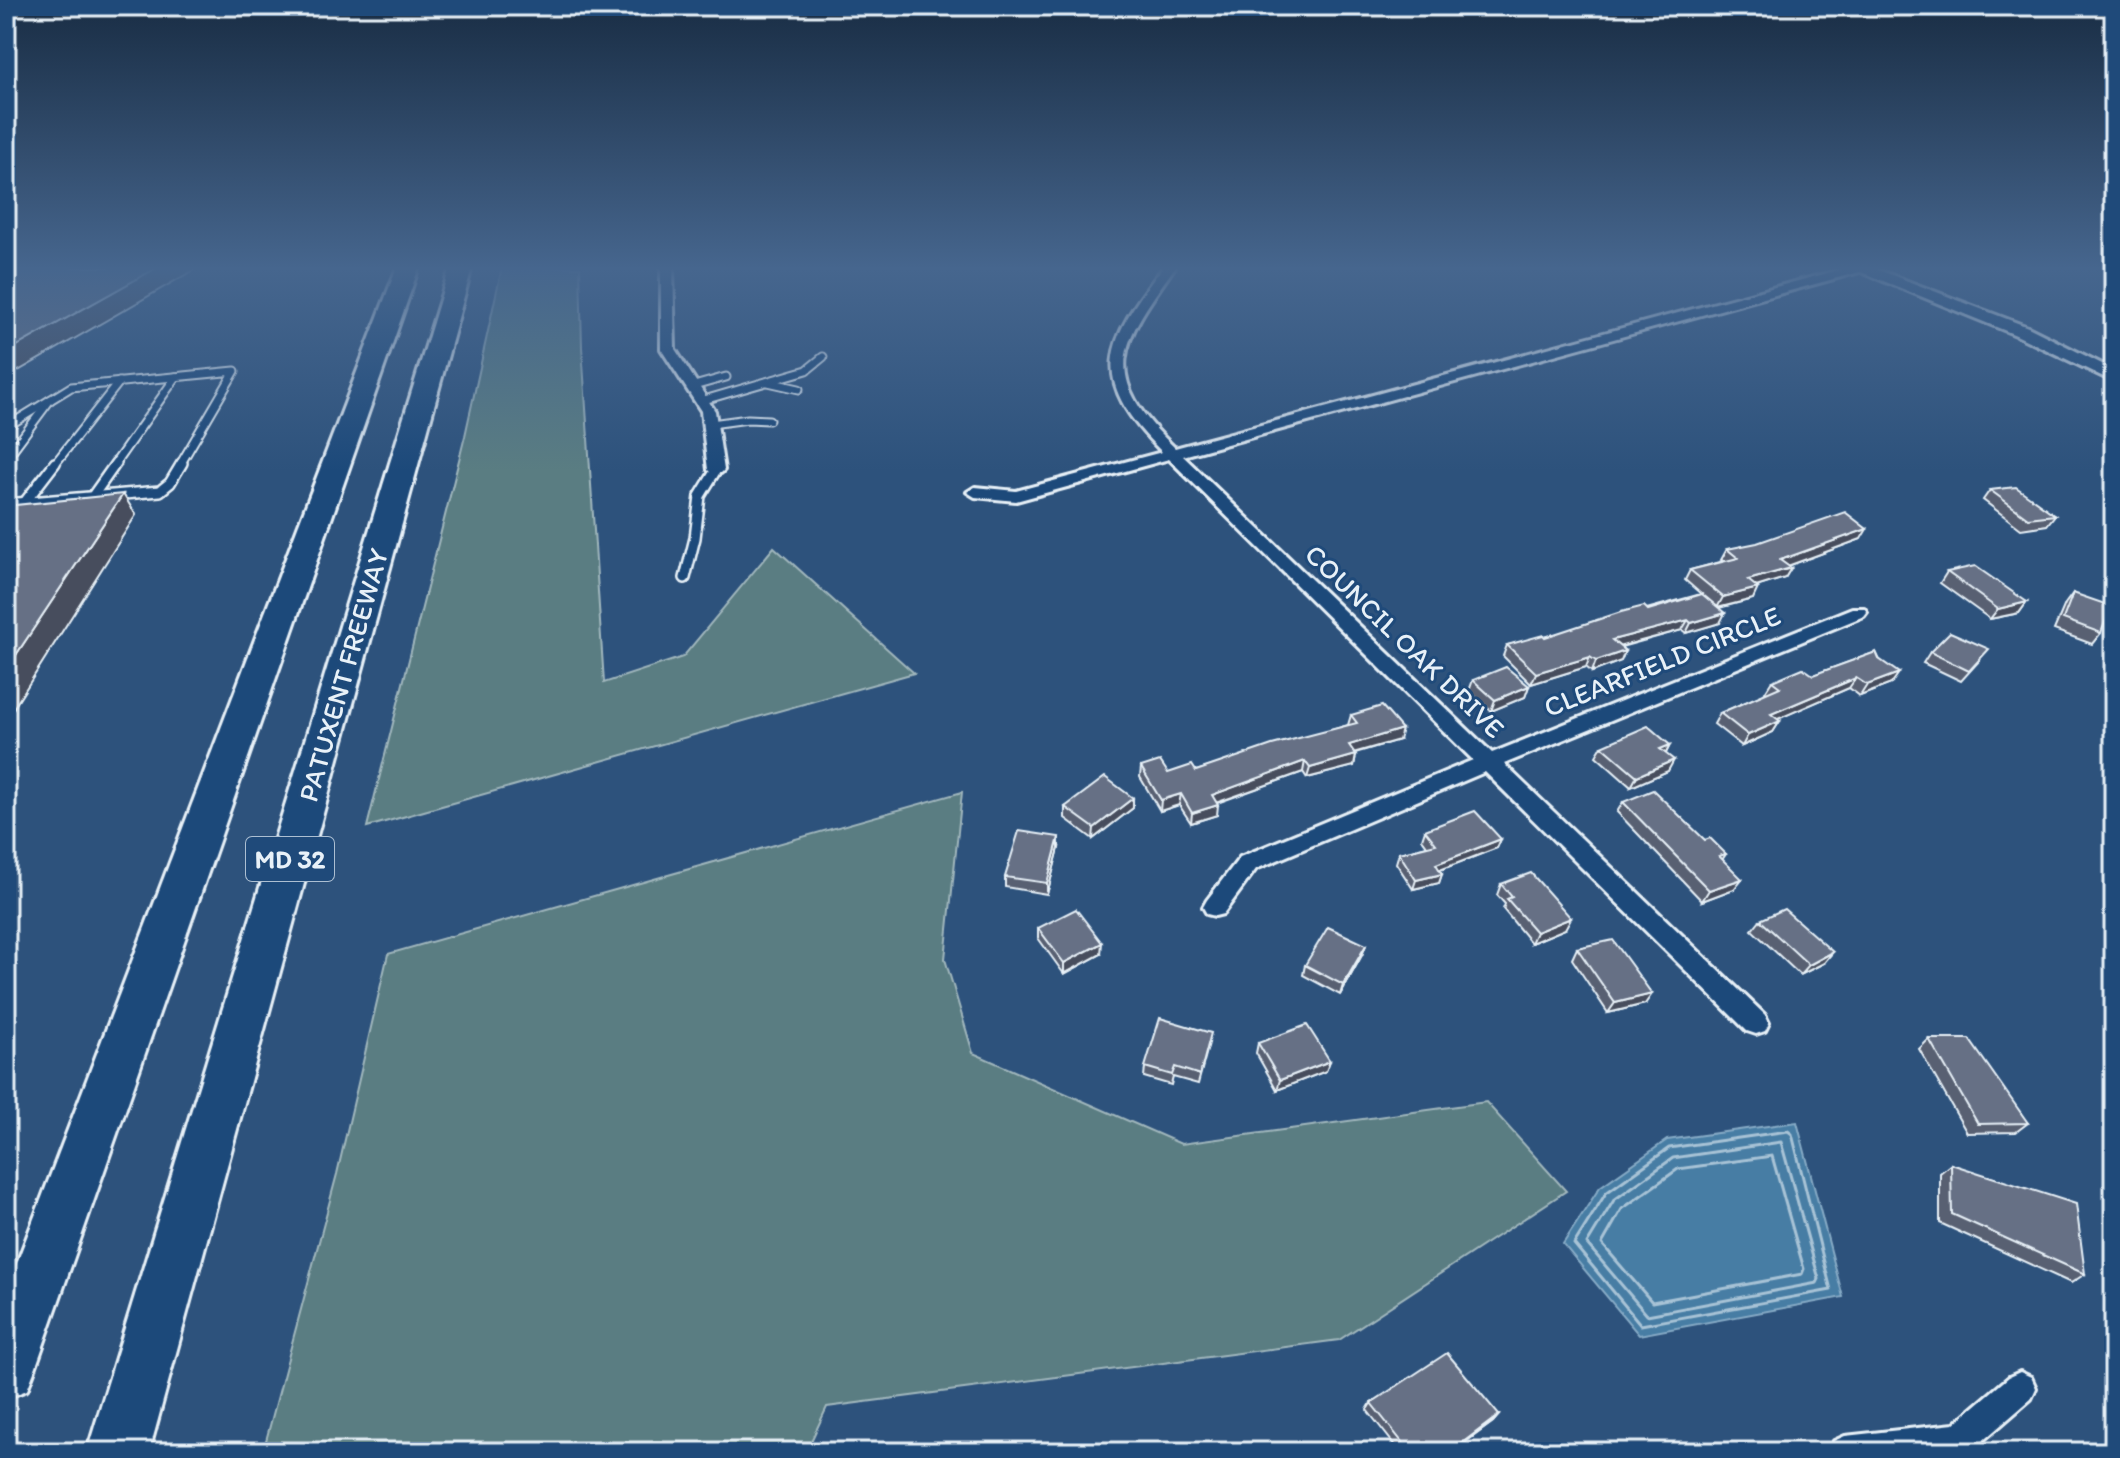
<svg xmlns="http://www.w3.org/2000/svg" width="2120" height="1458" font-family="Itim,sans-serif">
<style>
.green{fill:#5a7d82;stroke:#a1b7bd;stroke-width:2}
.water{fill:#477da4;stroke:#87abc6;stroke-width:2}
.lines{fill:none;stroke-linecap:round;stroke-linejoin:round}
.shore{stroke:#a8c3d6;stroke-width:3}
.service-far1-casing{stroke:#e8f1f8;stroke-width:11}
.service-casing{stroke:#e8f1f8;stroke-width:14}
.minor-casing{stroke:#e8f1f8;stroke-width:6}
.tertiary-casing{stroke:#e8f1f8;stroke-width:6}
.motorway-casing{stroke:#e8f1f8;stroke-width:6}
.service-far1{stroke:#1f4a7a;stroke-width:7}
.service{stroke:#1f4a7a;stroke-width:9}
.minor{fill:#1f4a7a;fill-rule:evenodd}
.tertiary{fill:#1f4a7a;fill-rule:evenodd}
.motorway{fill:#1f4a7a;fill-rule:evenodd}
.wall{fill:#586072;stroke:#e8f1f8;stroke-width:2}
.shaded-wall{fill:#474e5d;stroke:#e8f1f8;stroke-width:2}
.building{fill:#667085;stroke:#e8f1f8;stroke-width:2}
.labels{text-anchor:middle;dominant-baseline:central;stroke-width:6;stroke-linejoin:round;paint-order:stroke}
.shield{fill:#1f4a7a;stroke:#acbfd2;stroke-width:2}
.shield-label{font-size:26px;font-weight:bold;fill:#e8f1f8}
.street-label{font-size:28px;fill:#e8f1f8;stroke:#1f4a7a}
</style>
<rect width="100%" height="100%" fill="#2d527c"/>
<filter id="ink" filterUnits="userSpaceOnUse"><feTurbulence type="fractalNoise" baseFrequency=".0125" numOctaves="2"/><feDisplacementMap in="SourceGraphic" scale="16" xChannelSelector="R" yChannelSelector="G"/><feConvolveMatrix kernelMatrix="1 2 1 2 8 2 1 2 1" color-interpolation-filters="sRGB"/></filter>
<g filter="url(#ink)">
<g class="green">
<polygon points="502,267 580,267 582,347 604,683 683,657 774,547 914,673 367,827 465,436"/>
<polygon points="962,792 945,959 973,1053 1181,1144 1486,1102 1566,1191 1339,1340 827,1407 806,1452 263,1452 337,1174 388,954"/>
</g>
<polygon class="water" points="1797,1122 1843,1297 1639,1335 1563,1244 1600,1187 1667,1140"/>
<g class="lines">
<g class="shore">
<polygon points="1788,1131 1792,1134 1831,1290 1641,1325 1574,1244 1606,1193 1669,1148"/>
<polygon points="1781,1142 1819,1279 1817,1283 1647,1315 1587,1244 1614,1200 1673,1158"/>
<polygon points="1772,1156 1804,1269 1802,1274 1652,1302 1602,1244 1622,1209 1678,1169"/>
</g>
<g class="service-far1-casing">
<g id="service-far1">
<polyline points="768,382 799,389"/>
<polyline points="694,386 726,377"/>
<polyline points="704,400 807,370 823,357"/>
<polyline points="711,424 748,419 769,420"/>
<polyline points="6,427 71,387 235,371 180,465"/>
<polyline points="6,459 50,400"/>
<polyline points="54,465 119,382"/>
<polyline points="114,465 176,377"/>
</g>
</g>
<g class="service-casing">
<g id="service">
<polyline points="92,497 116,463"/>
<polyline points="25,502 55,463"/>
<polyline points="6,504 160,491 170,483 182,463"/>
<polyline points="685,578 695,538 700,496 716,470"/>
</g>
</g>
<g class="minor-casing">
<g id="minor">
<polygon points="661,267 673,267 675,349 715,411 724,470 721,473 711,473 708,470 701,411 661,349"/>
<path d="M 1163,267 L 1175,267 C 1119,345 1099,375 1175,448 L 1850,267 L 1864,267 L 1863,271 L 1183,456 L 1492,753 L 1852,608 L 1864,608 L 1867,612 L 1864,616 L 1504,764 L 1765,1015 L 1769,1023 L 1765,1031 L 1756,1034 L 1747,1031 L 1485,772 L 1256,869 L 1223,914 L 1215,916 L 1207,914 L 1203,907 L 1207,900 L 1240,857 L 1473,760 L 1169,459 L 1016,501 L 975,497 L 967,492 L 975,487 L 1016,491 L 1162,452 C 1088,379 1104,343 1163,267 Z"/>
<polygon points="2020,1372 2031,1377 2036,1388 2031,1399 1972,1450 1829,1452 1834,1441 1845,1436 1954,1424 2009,1377"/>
</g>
</g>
<g class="tertiary-casing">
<polygon id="tertiary" points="1849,267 1871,267 2028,327 2114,370 2114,382 2016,335"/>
</g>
<g class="motorway-casing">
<g id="motorway">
<polygon points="397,267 419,267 35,1369 27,1390 6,1398 6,1292"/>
<polygon points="450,267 472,267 149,1452 87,1452"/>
</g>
</g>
<use href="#service-far1" class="service-far1"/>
<use href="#service" class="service"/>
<use href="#minor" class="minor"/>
<use href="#tertiary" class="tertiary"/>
<use href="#motorway" class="motorway"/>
</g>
<g class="wall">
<polygon points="1990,490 2055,515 2047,525 2021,529 1983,500"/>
<polygon points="1861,539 1788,566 1791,568 1785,578 1756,587 1753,599 1719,608 1720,623 1686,633 1682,630 1621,647 1625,651 1621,661 1592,672 1586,667 1531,684 1503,656 1507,645 1545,637 1701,594 1685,580 1690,570 1724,561 1721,560 1727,549"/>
<polygon points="1947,572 2027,602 2019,613 1990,619 1940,583"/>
<polygon points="2073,593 2101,633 2092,644 2054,630 2065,604"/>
<polygon points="1876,652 1891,684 1860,696 1849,688 1777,719 1780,721 1773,732 1742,746 1714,724 1720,713 1767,693 1765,692 1772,681 1813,675"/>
<polygon points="1930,652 1980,660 1961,681 1923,663"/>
<polygon points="1473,680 1529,686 1525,697 1491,711 1469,691"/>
<polygon points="1351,715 1399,740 1355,753 1356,755 1354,766 1307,778 1303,772 1217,803 1217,815 1191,823 1179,805 1160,811 1140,777 1141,767 1168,773 1196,771 1348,725"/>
<polygon points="1670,745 1666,753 1668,771 1631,787 1596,756 1602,746"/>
<polygon points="1133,798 1133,808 1093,839 1065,818 1065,807"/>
<polygon points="1623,802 1705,840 1726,854 1722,860 1734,889 1702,901 1617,812"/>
<polygon points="1425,830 1501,839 1497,848 1440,870 1442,874 1439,883 1413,889 1396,863 1399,853 1427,846 1422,839"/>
<polygon points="1059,848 1047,894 1005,887 1005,877"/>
<polygon points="1501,884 1565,929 1531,943 1503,909 1505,904 1497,895"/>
<polygon points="1760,920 1824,963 1800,975 1752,930"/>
<polygon points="1038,928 1101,954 1064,974 1038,938"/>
<polygon points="1366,945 1362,955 1340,995 1303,975 1305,965"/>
<polygon points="1577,948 1645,1004 1608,1013 1572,959"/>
<polygon points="1929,1039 2028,1123 2016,1132 1967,1133 1919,1049"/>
<polygon points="1209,1043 1198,1084 1173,1077 1171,1085 1144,1077 1145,1067"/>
<polygon points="1258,1043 1330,1061 1326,1071 1277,1090 1256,1053"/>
<polygon points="1951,1164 2085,1274 2071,1283 1940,1223 1940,1173"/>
<polygon points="1371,1403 1499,1415 1493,1422 1452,1452 1400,1452 1367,1410"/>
</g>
<g class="shaded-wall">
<polygon points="158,267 199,267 6,378 6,352"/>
<polygon points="123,494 136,515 6,720 6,670"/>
<polygon points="1867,529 1861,539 1774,571 1780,560"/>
<polygon points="1791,568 1785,578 1743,591 1748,580"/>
<polygon points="1758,588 1753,599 1717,608 1723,597"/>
<polygon points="2027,602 2019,613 1990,619 1998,609"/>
<polygon points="1725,613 1720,623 1686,633 1691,623"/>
<polygon points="1688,620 1682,630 1607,650 1612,640"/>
<polygon points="1625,651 1621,661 1592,672 1596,661"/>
<polygon points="1590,657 1586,667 1531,684 1536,673"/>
<polygon points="1899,673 1891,684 1860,696 1867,685"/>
<polygon points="1856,678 1849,688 1764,725 1771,714"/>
<polygon points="1529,686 1525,697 1491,711 1495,700"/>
<polygon points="1780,721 1773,732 1742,746 1748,735"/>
<polygon points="1402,729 1399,740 1346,755 1349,745"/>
<polygon points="1670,745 1665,755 1660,749"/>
<polygon points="1356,755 1354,766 1307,778 1310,768"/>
<polygon points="1674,760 1668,771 1631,787 1637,776"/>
<polygon points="1305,761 1303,772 1210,805 1212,795"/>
<polygon points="1181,794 1179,805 1160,811 1161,800"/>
<polygon points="1133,798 1133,808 1093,839 1094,828"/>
<polygon points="1218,805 1217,815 1191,823 1192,813"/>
<polygon points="1059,837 1059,848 1047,894 1047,883"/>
<polygon points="1501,839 1497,848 1432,873 1436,864"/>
<polygon points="1442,874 1439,883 1413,889 1416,880"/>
<polygon points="1742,879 1734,889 1702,901 1709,890"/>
<polygon points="1571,918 1565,929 1531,943 1536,932"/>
<polygon points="1102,943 1101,954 1064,974 1064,963"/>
<polygon points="1366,945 1362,955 1340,995 1343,985"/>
<polygon points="1833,952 1824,963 1800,975 1809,965"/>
<polygon points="1652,994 1645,1004 1608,1013 1615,1003"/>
<polygon points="1330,1061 1326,1071 1277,1090 1280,1080"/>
<polygon points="1499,1415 1493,1422 1452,1452 1450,1452"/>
</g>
<g class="building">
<polygon points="10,267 158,267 6,352 6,269"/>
<polygon points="2016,487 2055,515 2028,518 1990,490"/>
<polygon points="123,494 6,670 6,506"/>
<polygon points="1845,512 1867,529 1780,560 1791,568 1748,580 1758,588 1723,597 1690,570 1738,558 1727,549 1757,543"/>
<polygon points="1975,566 2027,602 1998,609 1947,572"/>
<polygon points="2073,593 2111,606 2101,633 2063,619"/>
<polygon points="1702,594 1725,613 1691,623 1688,620 1612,640 1625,651 1596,661 1590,657 1536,673 1507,645 1543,635 1545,637 1621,612 1644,606 1648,610"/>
<polygon points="1950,632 1989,649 1969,671 1930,652"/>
<polygon points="1876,652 1879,659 1899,673 1867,685 1856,678 1771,714 1780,721 1748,735 1720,713 1780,687 1772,681 1803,668 1813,675"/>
<polygon points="1506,667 1529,686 1495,700 1473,680"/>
<polygon points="1382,706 1402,729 1349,745 1356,755 1310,768 1305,761 1212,795 1218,805 1192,813 1181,794 1161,800 1141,767 1160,761 1168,773 1192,765 1196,771 1272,745 1357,723 1351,715"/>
<polygon points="1648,726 1670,745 1660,749 1674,760 1637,776 1602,746"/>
<polygon points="1105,777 1133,798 1094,828 1065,807"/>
<polygon points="1653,790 1705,840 1710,838 1726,854 1719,856 1742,879 1709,890 1623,802"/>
<polygon points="1475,811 1501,839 1436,864 1442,874 1416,880 1399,853 1436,844 1425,830"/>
<polygon points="1019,831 1059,837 1047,883 1005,877"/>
<polygon points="1531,873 1571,918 1536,932 1507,899 1512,897 1501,884"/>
<polygon points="1076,909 1102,943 1064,963 1038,928"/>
<polygon points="1784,909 1833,952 1809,965 1760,920"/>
<polygon points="1328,927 1366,945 1343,985 1305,965"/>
<polygon points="1613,940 1652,994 1615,1003 1577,948"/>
<polygon points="1160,1018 1211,1033 1200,1075 1175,1067 1172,1075 1145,1067"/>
<polygon points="1307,1025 1330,1061 1280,1080 1258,1043"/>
<polygon points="1929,1039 1969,1039 2028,1123 1978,1124"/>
<polygon points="1951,1164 2076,1204 2085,1274 1952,1214"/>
<polygon points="1447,1353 1499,1415 1450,1452 1410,1452 1371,1403"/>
</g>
</g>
<linearGradient id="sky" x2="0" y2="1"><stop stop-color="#192d44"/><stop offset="0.57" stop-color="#46668e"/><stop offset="1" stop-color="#46668e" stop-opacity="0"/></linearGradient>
<rect width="2120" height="471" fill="url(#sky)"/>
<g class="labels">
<rect class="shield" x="246" y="837" width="88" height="44" rx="6"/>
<g class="shield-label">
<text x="290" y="859">MD 32</text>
</g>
<g class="street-label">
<text transform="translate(1405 641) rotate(44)">COUNCIL OAK DRIVE</text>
<text transform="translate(1662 661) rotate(-22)">CLEARFIELD CIRCLE</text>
<text transform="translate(343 675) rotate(-74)">PATUXENT FREEWAY</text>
</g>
</g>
<rect width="2120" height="1458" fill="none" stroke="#1f4a7a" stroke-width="32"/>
<rect x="16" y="16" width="2088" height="1426" fill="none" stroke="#e8f1f8" stroke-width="3" filter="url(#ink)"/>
</svg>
